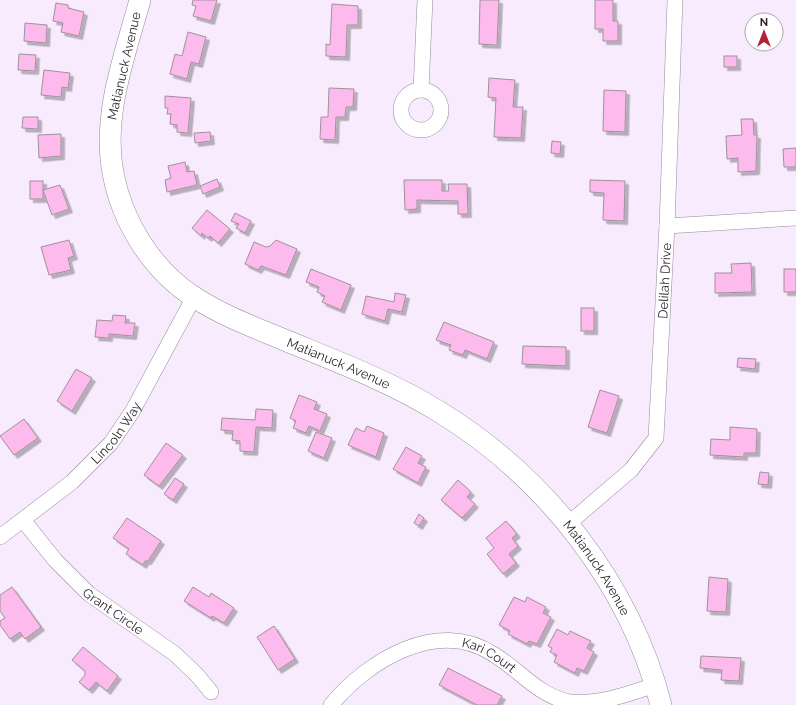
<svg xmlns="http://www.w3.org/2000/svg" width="796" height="705" font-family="Raleway,sans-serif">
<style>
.building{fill:#fdbaec;stroke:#a1909c;filter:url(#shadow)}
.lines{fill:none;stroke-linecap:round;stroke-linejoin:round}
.street-casing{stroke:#958a9a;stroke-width:16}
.secondary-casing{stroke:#958a9a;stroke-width:22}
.street{stroke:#fff;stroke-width:15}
.secondary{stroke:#fff;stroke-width:21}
.labels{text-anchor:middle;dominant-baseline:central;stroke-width:3;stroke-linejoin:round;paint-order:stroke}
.street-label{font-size:13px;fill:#2d282e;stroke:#fefefe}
</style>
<defs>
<filter id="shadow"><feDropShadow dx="3.5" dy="3.5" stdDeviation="0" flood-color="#0004"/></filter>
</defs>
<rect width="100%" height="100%" fill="#f8ebfd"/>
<g class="building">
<polygon points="193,0 217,0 211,21 193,16 196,6 192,5"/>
<polygon points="480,0 499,0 497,45 479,44"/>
<polygon points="595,0 613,0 613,21 618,21 618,41 603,41 603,29 595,29"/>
<polygon points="56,3 68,5 68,8 84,12 79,36 61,32 63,23 53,21"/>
<polygon points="332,4 358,6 358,25 347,25 346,57 326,56 326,44 330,45"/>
<polygon points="25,23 47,25 46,43 24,41"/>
<polygon points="188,32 206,37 199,64 191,62 187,79 170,74 175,54 182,56"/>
<polygon points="19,54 36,55 35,71 18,70"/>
<rect x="724" y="56" width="13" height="11"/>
<polygon points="44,70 70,73 68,88 62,87 61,97 41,95"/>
<polygon points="489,78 515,80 513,107 523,107 521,138 494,137 496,98 488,97"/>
<polygon points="329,88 354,89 353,107 346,107 345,117 336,117 335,140 320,139 321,117 328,117"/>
<polygon points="604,90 626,91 625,132 603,131"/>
<polygon points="165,96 191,98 188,133 177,132 177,125 170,124 171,114 167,114 168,108 165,108"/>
<polygon points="23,117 38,117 38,129 22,128"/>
<polygon points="741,119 753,119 754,135 757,135 756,171 738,172 738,158 727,159 726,136 742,135"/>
<polygon points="210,132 211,141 195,143 194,133"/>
<polygon points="61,134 61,156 39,158 38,135"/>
<polygon points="552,141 561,142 560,154 551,153"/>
<polygon points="796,148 796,167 784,167 783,149"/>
<polygon points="185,162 187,172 194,171 197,185 167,192 165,180 171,178 168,166"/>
<polygon points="217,179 220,187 203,194 200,186"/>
<polygon points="404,180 442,180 442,191 449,191 448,184 467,184 468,214 458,214 458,201 417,200 417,209 405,210"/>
<polygon points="590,180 625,181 624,221 603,220 604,193 590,192"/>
<rect x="30" y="181" width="13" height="18"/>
<polygon points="60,185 69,209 52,215 43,190"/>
<polygon points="207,210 230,229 218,243 210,236 208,238 202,233 201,236 192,228"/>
<polygon points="235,213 251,221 245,233 236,228 239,224 231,221"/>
<polygon points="69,240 74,256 68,258 71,270 49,275 41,247"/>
<polygon points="276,240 297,249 286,275 261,266 258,270 245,264 254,242 266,247 270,246"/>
<polygon points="751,263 752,292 715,293 715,273 732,273 731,264"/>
<polygon points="311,269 351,285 341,310 322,302 325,296 317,292 319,287 306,282"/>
<rect x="784" y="269" width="12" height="23"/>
<polygon points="395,293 406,295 402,312 388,309 385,321 362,314 366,296 394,302"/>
<rect x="581" y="308" width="13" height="23"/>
<polygon points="113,315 126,316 125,323 135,323 133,336 109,334 109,338 95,337 97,320 112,321"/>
<polygon points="444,322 494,342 487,359 465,350 463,355 449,350 451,345 436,340"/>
<polygon points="523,346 566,347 566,366 522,364"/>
<polygon points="738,358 756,359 755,369 737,367"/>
<polygon points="76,369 92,378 72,411 57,401"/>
<polygon points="600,390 619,396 607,433 588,427"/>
<polygon points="299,395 317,402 314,409 327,414 320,431 309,426 306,433 293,428 296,421 290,418"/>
<polygon points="256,409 273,410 272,428 256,427 254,452 240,451 240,441 232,440 233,431 221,430 222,418 255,420"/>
<polygon points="24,419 38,438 14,455 0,436"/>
<polygon points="367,426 384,433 376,457 348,445 356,428 364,432"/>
<polygon points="730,427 757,429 756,453 744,453 744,457 710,455 711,439 730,440"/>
<polygon points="316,432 332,438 324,458 308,451"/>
<polygon points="166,443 183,455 159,486 144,475"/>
<polygon points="406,447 422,456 418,463 426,467 418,483 393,469"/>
<polygon points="760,472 769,473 768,485 758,484"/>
<polygon points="175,478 184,484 173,500 164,494"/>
<polygon points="458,480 471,492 467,497 475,504 462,518 441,500"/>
<polygon points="419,514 424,518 419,526 414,523"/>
<polygon points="127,518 161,541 148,561 145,561 143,565 126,554 129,549 113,538"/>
<polygon points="506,521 517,534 512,538 518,546 509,554 516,563 503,574 487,554 494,548 486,538"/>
<polygon points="709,577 728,579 726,612 707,611"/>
<polygon points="12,587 41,627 25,639 20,632 10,639 0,625 0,621 5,618 0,611 0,595"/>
<polygon points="193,587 209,597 211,593 234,608 224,623 212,616 211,618 184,601"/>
<polygon points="514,597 525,602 527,597 546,607 543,613 551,617 537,644 529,641 527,644 508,634 510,631 499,625"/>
<polygon points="274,626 295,659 278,670 257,637"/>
<polygon points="557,629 568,635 570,631 591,641 587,648 594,652 584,671 577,668 575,673 554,662 557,655 550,652 552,648 548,646"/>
<polygon points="83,647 118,676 107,691 96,682 89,690 79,682 85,675 85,671 72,660"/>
<polygon points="701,656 741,658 739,681 721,680 722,670 700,668"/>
<polygon points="448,668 502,696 497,705 477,705 439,685"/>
</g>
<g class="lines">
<g class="street-casing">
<g id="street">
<polyline points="421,90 425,0"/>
<circle cx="421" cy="110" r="20"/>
<polyline points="667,226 796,218"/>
<path id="s1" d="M 23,520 L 55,560 L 89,594 L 175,654 L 197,675 L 211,692"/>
<path id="s2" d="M 568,524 L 631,470 L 656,438 L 667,226 L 675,0"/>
<path id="s3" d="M 0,537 L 72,482 L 111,443 L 132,412 L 194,297"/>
<path id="s4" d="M 331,705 C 368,660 438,618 493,654 C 520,670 538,696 570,702 C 599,705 628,694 655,685"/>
</g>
</g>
<g class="secondary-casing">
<g id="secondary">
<path id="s5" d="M 140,0 C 125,55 102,115 113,173 C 122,222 152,270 194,297 C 223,316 256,328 287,341 C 338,362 391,382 438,411 C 545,476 630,584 661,705"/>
</g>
</g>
<use href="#street" class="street"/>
<use href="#secondary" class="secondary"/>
</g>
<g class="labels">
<g class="street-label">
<text transform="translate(124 66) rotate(-77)">Matianuck Avenue</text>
<text stroke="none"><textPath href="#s2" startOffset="281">Delilah Drive</textPath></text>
<text stroke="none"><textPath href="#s5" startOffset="488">Matianuck Avenue</textPath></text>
<text stroke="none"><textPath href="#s3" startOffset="157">Lincoln Way</textPath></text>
<text stroke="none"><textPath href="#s5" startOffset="824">Matianuck Avenue</textPath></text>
<text stroke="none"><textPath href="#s1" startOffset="129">Grant Circle</textPath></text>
<text stroke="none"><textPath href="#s4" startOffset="182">Kari Court</textPath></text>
</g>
</g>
<g transform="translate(764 32)"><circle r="19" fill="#fefefe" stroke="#aaa8ab"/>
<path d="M0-3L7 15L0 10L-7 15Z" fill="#b3203a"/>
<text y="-6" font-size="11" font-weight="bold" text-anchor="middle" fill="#2d282e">N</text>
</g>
</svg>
